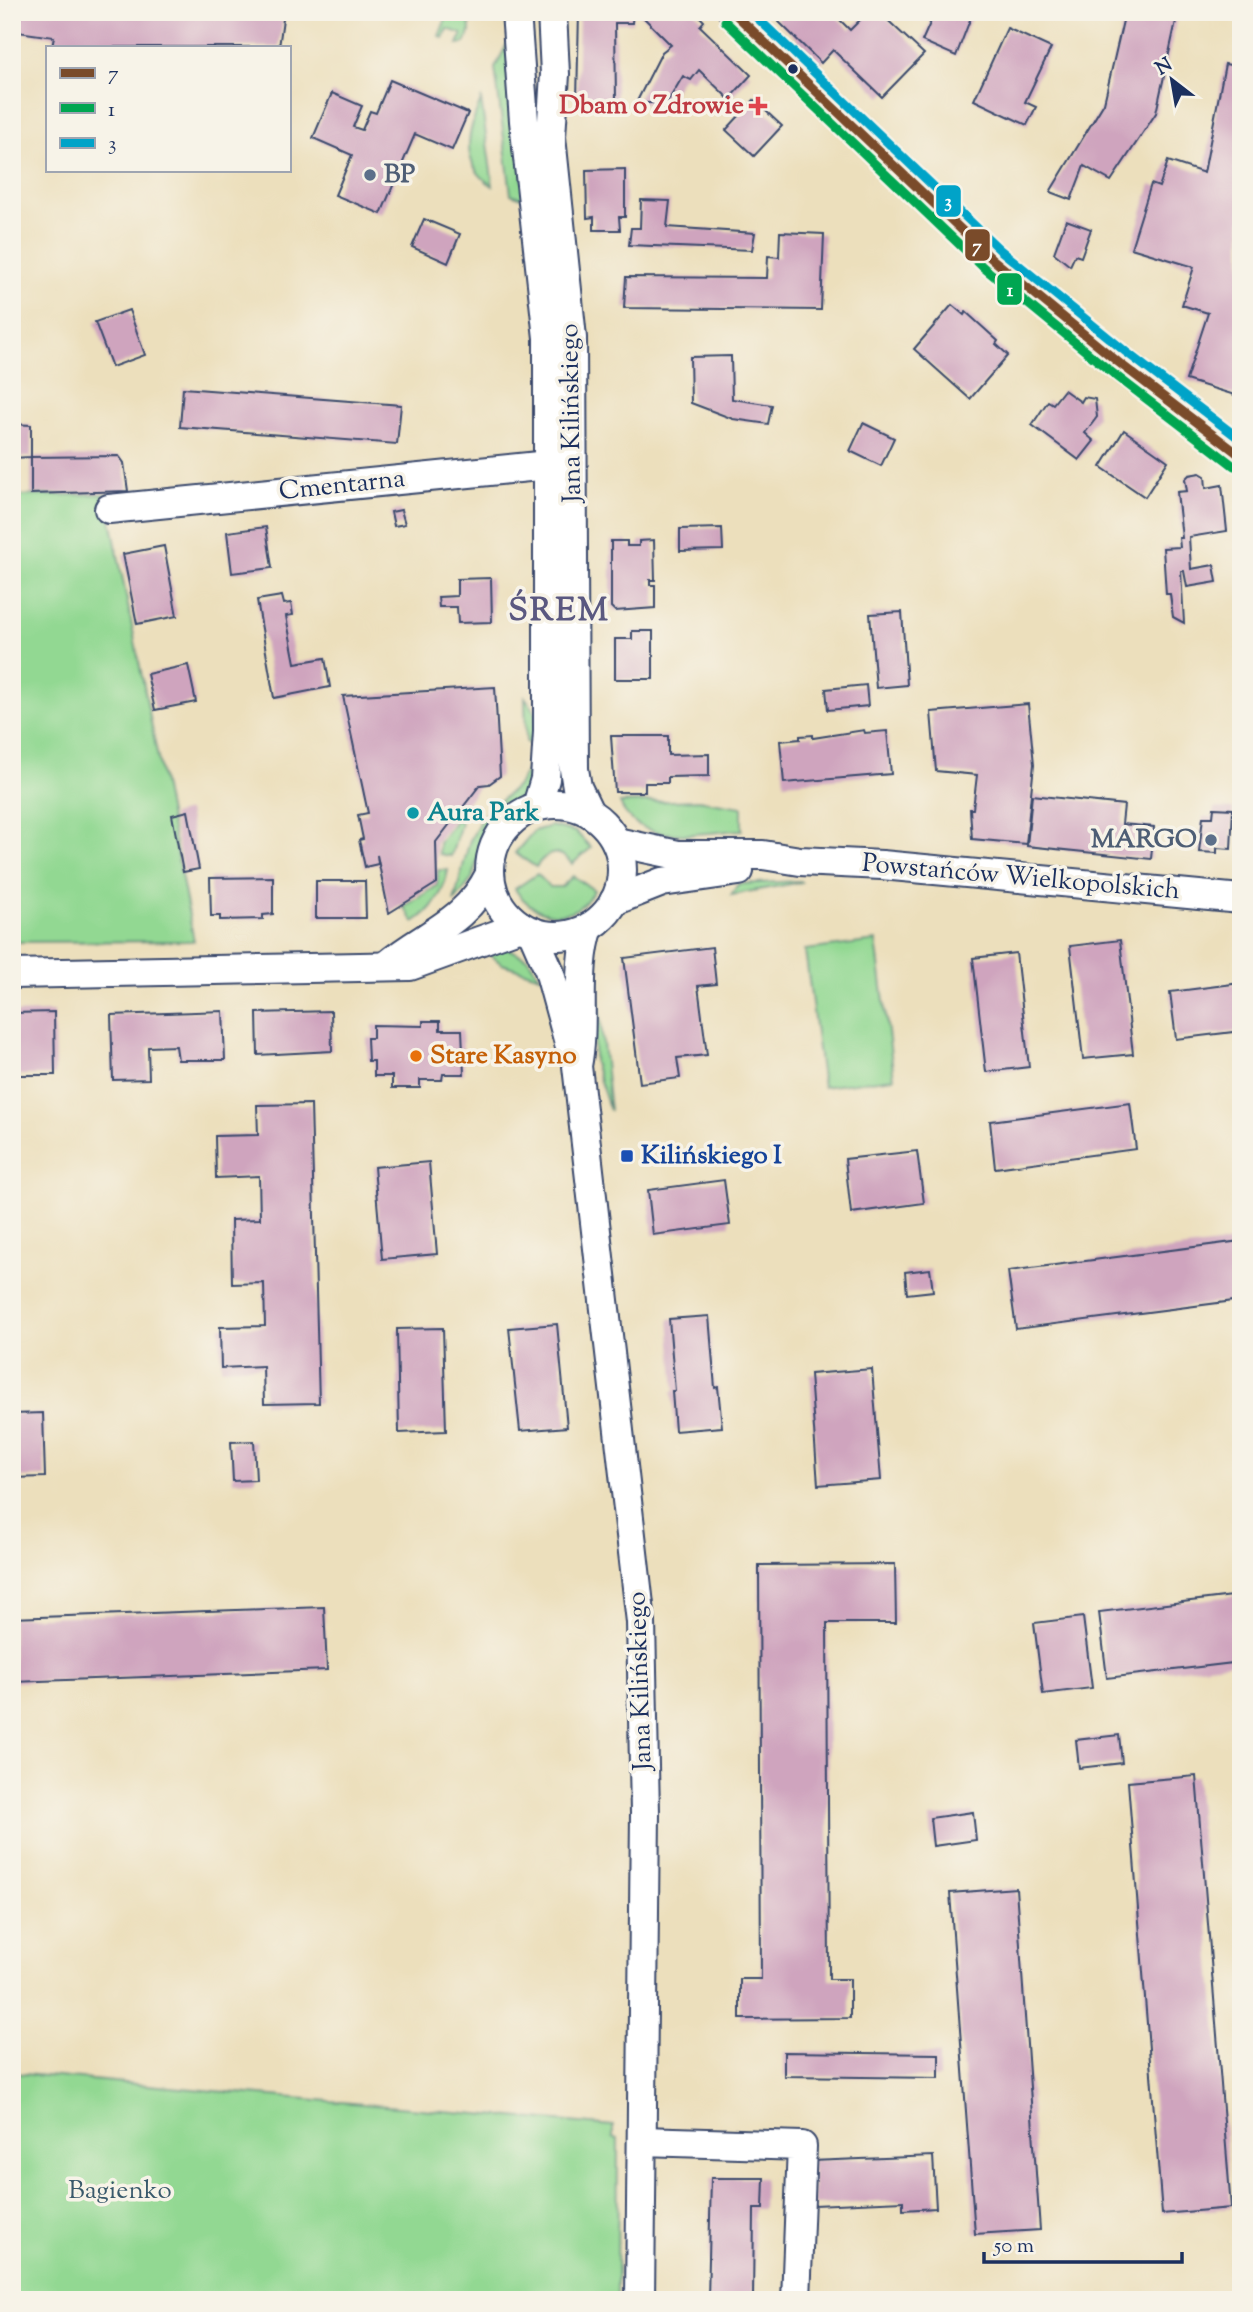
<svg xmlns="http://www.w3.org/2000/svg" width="1253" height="2312" font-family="'Sorts Mill Goudy',serif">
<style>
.green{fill:#92d892;stroke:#568478;stroke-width:2}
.building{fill:#cfa4be}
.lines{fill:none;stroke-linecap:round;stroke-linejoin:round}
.minor-casing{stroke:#3a496c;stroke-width:32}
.minor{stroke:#fff;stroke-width:28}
.bus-1-casing{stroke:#f7f3e8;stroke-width:14}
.bus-2-casing{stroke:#f7f3e8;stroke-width:14}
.bus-3-casing{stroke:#f7f3e8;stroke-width:14}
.bus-1{stroke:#7a4b2a;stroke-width:9}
.bus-2{stroke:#00a651;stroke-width:9}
.bus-3{stroke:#01a3c8;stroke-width:9}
.bus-dot{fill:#1b2f5e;stroke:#f7f3e8;stroke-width:2.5}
.health-dot{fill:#e0444e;stroke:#f7f3e8;stroke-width:2.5}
.service-dot{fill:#5c6f8a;stroke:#f7f3e8;stroke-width:2.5}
.culture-dot{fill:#0f9aa8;stroke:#f7f3e8;stroke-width:2.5}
.food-dot{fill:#e8710a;stroke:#f7f3e8;stroke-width:2.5}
.transit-dot{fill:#1a4fb4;stroke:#f7f3e8;stroke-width:2.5}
.labels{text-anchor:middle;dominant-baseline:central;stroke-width:7;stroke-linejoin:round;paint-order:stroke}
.health-label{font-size:26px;font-weight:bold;fill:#be3a42;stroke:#f7f3e8;text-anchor:end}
.service-label{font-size:26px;font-weight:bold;fill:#4e5e75;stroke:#f7f3e8;text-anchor:start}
.street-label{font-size:26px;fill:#1b2f5e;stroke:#f7f3e8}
.culture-label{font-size:26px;font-weight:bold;fill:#0d838f;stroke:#f7f3e8;text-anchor:start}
.food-label{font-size:26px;font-weight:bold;fill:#c56008;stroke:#f7f3e8;text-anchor:start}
.transit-label{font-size:26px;font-weight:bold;fill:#164399;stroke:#f7f3e8;text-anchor:start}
.park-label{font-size:26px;fill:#39596b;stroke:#f7f3e8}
.district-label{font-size:33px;font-weight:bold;letter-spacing:2px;fill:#5a5880;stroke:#f7f3e8}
.line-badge{stroke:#f7f3e8;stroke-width:2.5}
.badge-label{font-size:19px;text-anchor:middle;font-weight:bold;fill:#fff}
</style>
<rect width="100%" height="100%" fill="#f7f3e8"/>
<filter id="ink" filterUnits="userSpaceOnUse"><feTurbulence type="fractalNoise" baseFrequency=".0143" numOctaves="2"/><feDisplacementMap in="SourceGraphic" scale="14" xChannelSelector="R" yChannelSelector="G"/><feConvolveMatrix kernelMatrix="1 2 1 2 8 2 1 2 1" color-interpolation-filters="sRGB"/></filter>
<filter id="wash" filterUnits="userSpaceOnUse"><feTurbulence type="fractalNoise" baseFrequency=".00686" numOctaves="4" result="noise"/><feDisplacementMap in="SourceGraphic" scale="28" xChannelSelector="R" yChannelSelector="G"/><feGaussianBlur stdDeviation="1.57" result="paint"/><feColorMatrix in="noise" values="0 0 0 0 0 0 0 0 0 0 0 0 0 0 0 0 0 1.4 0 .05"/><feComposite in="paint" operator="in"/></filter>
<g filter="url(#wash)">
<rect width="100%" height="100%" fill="#ecdfbc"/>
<g class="green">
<polygon points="446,12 469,12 470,32 465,43 458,44 462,34 448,29 443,38 439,36 448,14"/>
<polygon points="507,44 525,199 511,194 495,68"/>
<path d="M 481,100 L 493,186 C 458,163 468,133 481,100 Z"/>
<polygon points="106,494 194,941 12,942 12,496"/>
<polygon points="525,697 536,713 534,750 526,741"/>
<polygon points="529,766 537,767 522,796 497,814 486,829 472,879 454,902 469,843 481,818 519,784"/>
<path d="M 698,800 L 742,807 L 742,830 C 705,832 637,848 620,803 Z"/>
<polygon points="457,818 461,823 451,856 439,854 439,843"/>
<path d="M 551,826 L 576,832 L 591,848 L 572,864 C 560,848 547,851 536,867 L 515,853 L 534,831 Z"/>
<path d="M 438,870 L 448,870 C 444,892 433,910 414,922 L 404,907 L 437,886 Z"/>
<path d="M 537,874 L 550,887 L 561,887 L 573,876 L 594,890 C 575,925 535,920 515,889 Z"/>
<polygon points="800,881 801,882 731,895 738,884"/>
<polygon points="876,941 894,1078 823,1087 805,950"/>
<polygon points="504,947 527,958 540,976 502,964 482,948"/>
<polygon points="594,990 598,995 610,1111 594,1063"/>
<polygon points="12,2073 613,2126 613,2138 618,2139 617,2300 12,2300"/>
</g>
<g id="blocks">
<g class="building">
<polygon points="21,12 284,12 279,47 52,47 54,37 18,32"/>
<polygon points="579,12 633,12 632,23 615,23 616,101 577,100"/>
<polygon points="638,12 695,12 704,21 700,26 751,75 729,99 699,70 691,80 683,76 667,103 636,103 662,52 671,45"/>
<polygon points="783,12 832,12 850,30 868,12 879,12 924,54 882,97 833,50 821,63 776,19"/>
<polygon points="935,12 973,12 956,56 922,41"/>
<polygon points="1125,12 1178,12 1156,113 1111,181 1084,166 1071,200 1050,192 1104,103"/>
<polygon points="1007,28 1051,48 1025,102 1036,107 1027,125 974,100"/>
<polygon points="1225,64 1241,67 1241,397 1186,380 1208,313 1182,305 1194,267 1131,248 1151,184 1159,187 1168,161 1204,173"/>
<polygon points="390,80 468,113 452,150 415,134 381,214 335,195 352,155 313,138 332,93 362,106 353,127 362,130 370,111 376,113"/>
<polygon points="754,100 782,126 754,156 726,130"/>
<polygon points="625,169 625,217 619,217 620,230 594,230 594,217 587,218 586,170"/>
<polygon points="641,200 670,201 667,227 755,233 752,250 629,245 631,228 640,228"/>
<polygon points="424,219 460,234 448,263 412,247"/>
<polygon points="1066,220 1091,229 1081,257 1075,255 1070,266 1054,253"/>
<polygon points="780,232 824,234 821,310 624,308 626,277 767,278 768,256 779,257"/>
<polygon points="952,305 964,315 966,312 998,341 996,344 1008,355 970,399 914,349"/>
<polygon points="129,310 145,355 112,367 95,322"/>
<polygon points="731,356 732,399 772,405 768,424 733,419 691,403 690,357"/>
<polygon points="183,388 401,405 397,444 180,427"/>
<polygon points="1064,390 1081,402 1084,397 1095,399 1097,417 1085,433 1094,441 1079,460 1032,425 1048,401 1053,404"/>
<polygon points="863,423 894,438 881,466 850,451"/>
<polygon points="12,424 31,425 31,457 12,458"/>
<polygon points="1124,430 1168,461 1145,497 1101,467"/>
<polygon points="119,456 124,463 128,491 31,494 31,457"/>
<polygon points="1200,473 1205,476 1206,488 1222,485 1227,531 1189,537 1191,569 1214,565 1217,582 1187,587 1184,571 1181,571 1184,623 1173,617 1170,594 1166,594 1163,548 1180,547 1179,538 1182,538 1177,492 1187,491 1185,479 1189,475"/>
<polygon points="401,510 405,524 394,526 391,512"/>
<polygon points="266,527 272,568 232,573 227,532"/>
<polygon points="722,528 723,550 680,551 680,529"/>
<polygon points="654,540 655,580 650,580 650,585 655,585 655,608 615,611 611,607 611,541 627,541 627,546 639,546 639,541"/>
<polygon points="164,546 177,616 137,624 123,554"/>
<polygon points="491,578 492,622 458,623 457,607 439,607 438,597 457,596 457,579"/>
<polygon points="282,596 284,604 291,603 293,615 286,616 295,663 325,658 330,687 274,698 257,600"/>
<polygon points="902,612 907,685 876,688 870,614"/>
<polygon points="632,631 653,631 653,679 615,679 615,639 632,639"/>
<polygon points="188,665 196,702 155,710 147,674"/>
<polygon points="866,685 868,706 828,710 826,689"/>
<polygon points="495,687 500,776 489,784 480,785 436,842 437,883 389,913 377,855 378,864 365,867 359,840 363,839 358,815 368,813 343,696"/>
<polygon points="1028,704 1034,764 1026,844 972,839 970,809 973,809 977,775 936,771 931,712"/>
<polygon points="864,730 865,733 887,731 891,774 784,783 780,741 800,739 800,736 813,735 813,738"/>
<polygon points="611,736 668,736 668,755 709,754 709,776 668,777 668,783 645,783 645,792 615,792"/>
<polygon points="1032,795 1124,805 1122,824 1154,827 1151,859 1027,846"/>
<polygon points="1214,808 1233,809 1231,849 1217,848 1217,853 1199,852 1203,817 1213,817"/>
<polygon points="188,811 199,869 183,872 172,815"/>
<polygon points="273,877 273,914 263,915 263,919 220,920 220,916 211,916 210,878"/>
<polygon points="316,881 365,881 366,918 316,918"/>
<polygon points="1120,940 1133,1054 1083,1059 1070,946"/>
<polygon points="712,947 716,984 698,986 707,1055 677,1058 680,1078 640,1083 624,958"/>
<polygon points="1016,953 1029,1067 986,1072 973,958"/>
<polygon points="1241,983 1241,1031 1176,1039 1170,992"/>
<polygon points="223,1011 225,1060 178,1060 176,1046 148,1047 149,1079 113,1080 111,1015"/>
<polygon points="331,1011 332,1051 258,1055 257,1013"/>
<polygon points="54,1012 55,1075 12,1075 12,1013"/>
<polygon points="423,1021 440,1021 440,1030 462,1030 464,1074 443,1074 442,1080 420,1080 420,1088 392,1088 392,1076 374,1076 374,1061 368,1061 367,1038 373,1038 373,1025 423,1026"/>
<polygon points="1130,1103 1136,1149 995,1168 990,1121"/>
<polygon points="311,1104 319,1403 264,1404 263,1366 221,1368 220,1327 265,1326 264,1283 232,1284 231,1220 260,1219 259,1176 216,1178 215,1136 258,1135 257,1105"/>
<polygon points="917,1151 924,1203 851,1213 845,1159"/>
<polygon points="429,1162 437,1254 382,1259 374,1167"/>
<polygon points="724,1180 730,1225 653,1235 648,1190"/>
<polygon points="1241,1241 1241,1300 1016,1329 1008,1271"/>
<polygon points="930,1269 933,1291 907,1294 905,1272"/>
<polygon points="709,1316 715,1388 718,1387 722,1427 675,1431 672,1391 675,1391 669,1319"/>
<polygon points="557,1324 567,1427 520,1431 509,1328"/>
<polygon points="443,1328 446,1431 399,1433 397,1329"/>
<polygon points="872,1369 881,1480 818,1485 810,1374"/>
<polygon points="43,1413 45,1477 12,1478 12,1414"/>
<polygon points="254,1441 256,1480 233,1481 231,1442"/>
<polygon points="895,1564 896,1623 827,1623 829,1979 850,1979 850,2018 740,2019 740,1979 761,1979 759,1565"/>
<polygon points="1241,1595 1241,1662 1107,1678 1099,1612"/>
<polygon points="324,1607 327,1670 14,1682 12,1618"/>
<polygon points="1083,1617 1092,1688 1043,1694 1034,1623"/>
<polygon points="1119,1735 1122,1763 1079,1768 1076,1740"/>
<polygon points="1196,1776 1231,2208 1162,2214 1128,1782"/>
<polygon points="973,1812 976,1840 933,1846 930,1818"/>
<polygon points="1016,1888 1040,2230 975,2234 950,1893"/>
<polygon points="784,2052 939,2054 939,2078 784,2076"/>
<polygon points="933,2156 936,2208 903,2210 903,2201 814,2205 812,2161"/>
<polygon points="711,2178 764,2178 763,2209 754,2209 753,2300 708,2300"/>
</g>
</g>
</g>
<g filter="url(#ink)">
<use href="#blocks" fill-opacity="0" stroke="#3a496c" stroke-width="2"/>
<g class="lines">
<g class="minor-casing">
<g id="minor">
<polyline points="516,12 524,121 548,338 548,732 545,779 537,806"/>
<polyline points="552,12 555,74 551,137 572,338 574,769 577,787 589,812"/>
<polyline points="733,12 991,258 1118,362 1241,456"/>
<polyline points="109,509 549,465 565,469"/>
<circle cx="556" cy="870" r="66"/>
<polyline points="616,842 678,855 763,855 800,861 882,865 1241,899"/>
<polyline points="614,901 662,882 739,871"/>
<path d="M 589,927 C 574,972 586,1020 577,1066 L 641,1622 L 645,1813 L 640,2300"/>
<polyline points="532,931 549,970 572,1054"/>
<path d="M 387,965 C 427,932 465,924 490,874"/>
<polyline points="12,974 410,966 521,926"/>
<polyline points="642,2141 802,2146 796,2300"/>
</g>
</g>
<use href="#minor" class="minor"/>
<g class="bus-1-casing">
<polyline id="bus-1" points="733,12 991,258 1118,362 1241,456"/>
</g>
<g class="bus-2-casing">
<polyline id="bus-2" points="725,21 983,267 1110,371 1234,466"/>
</g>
<g class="bus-3-casing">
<polyline id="bus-3" points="751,12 999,249 1126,352 1241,440"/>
</g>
<use href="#bus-1" class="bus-1"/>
<use href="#bus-2" class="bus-2"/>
<use href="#bus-3" class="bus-3"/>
</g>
</g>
<circle class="bus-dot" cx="793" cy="69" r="6"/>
<path class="health-dot" d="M754.5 95.5h7v7h7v7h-7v7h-7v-7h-7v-7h7z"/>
<g class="service-dot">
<circle cx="370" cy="175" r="7"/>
<circle cx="1211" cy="840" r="7"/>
</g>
<circle class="culture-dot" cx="413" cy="813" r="7"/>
<circle class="food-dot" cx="416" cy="1056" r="7"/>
<rect class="transit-dot" x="620" y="1149" width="14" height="14" rx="3.5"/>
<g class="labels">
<g class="health-label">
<text x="744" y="106">Dbam o Zdrowie</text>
</g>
<g class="service-label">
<text x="384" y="175">BP</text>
<text x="1197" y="840" text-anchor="end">MARGO</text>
</g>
<g class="street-label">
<text transform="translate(572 413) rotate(-91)">Jana Kilińskiego</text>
<text transform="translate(342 486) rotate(-6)">Cmentarna</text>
<text transform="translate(1021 878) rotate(5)">Powstańców Wielkopolskich</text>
<text transform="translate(641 1681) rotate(-92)">Jana Kilińskiego</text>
</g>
<g class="culture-label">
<text x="427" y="813">Aura Park</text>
</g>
<g class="food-label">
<text x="430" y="1056">Stare Kasyno</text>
</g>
<g class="transit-label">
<text x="641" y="1156">Kilińskiego I</text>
</g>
<g class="park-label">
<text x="120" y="2191">Bagienko</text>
</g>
<g class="district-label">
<text x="559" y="612">ŚREM</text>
</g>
</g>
<g class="line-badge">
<rect x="935" y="184" width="27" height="34" rx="7" fill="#01a3c8"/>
<rect x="964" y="228" width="27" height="34" rx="7" fill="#7a4b2a"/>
<rect x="996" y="272" width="27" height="34" rx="7" fill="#00a651"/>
</g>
<g class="badge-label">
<text x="948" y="207">3</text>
<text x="977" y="252">7</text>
<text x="1010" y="296">1</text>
</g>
<rect width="1253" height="2312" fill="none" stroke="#f7f3e8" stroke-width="42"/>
<rect x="46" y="46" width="245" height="126" fill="#f7f3e8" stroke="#9fa5b1" stroke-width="2"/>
<rect x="60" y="68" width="35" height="10" fill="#7a4b2a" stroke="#9fa5b1" stroke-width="2"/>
<text x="108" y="80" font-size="21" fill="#1b2f5e">7</text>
<rect x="60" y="103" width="35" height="10" fill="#00a651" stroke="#9fa5b1" stroke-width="2"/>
<text x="108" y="116" font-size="21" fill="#1b2f5e">1</text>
<rect x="60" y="138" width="35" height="10" fill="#01a3c8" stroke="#9fa5b1" stroke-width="2"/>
<text x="108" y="150" font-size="21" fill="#1b2f5e">3</text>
<g transform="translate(1172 80) rotate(329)" stroke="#f7f3e8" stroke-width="5" paint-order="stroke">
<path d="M0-5L12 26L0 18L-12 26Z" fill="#1b2f5e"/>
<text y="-10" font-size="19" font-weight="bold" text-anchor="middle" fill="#1b2f5e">N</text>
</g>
<path d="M984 2252v10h198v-10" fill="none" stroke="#1b2f5e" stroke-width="3.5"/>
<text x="994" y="2252" font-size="21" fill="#1b2f5e" stroke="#f7f3e8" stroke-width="5" paint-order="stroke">50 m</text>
</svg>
